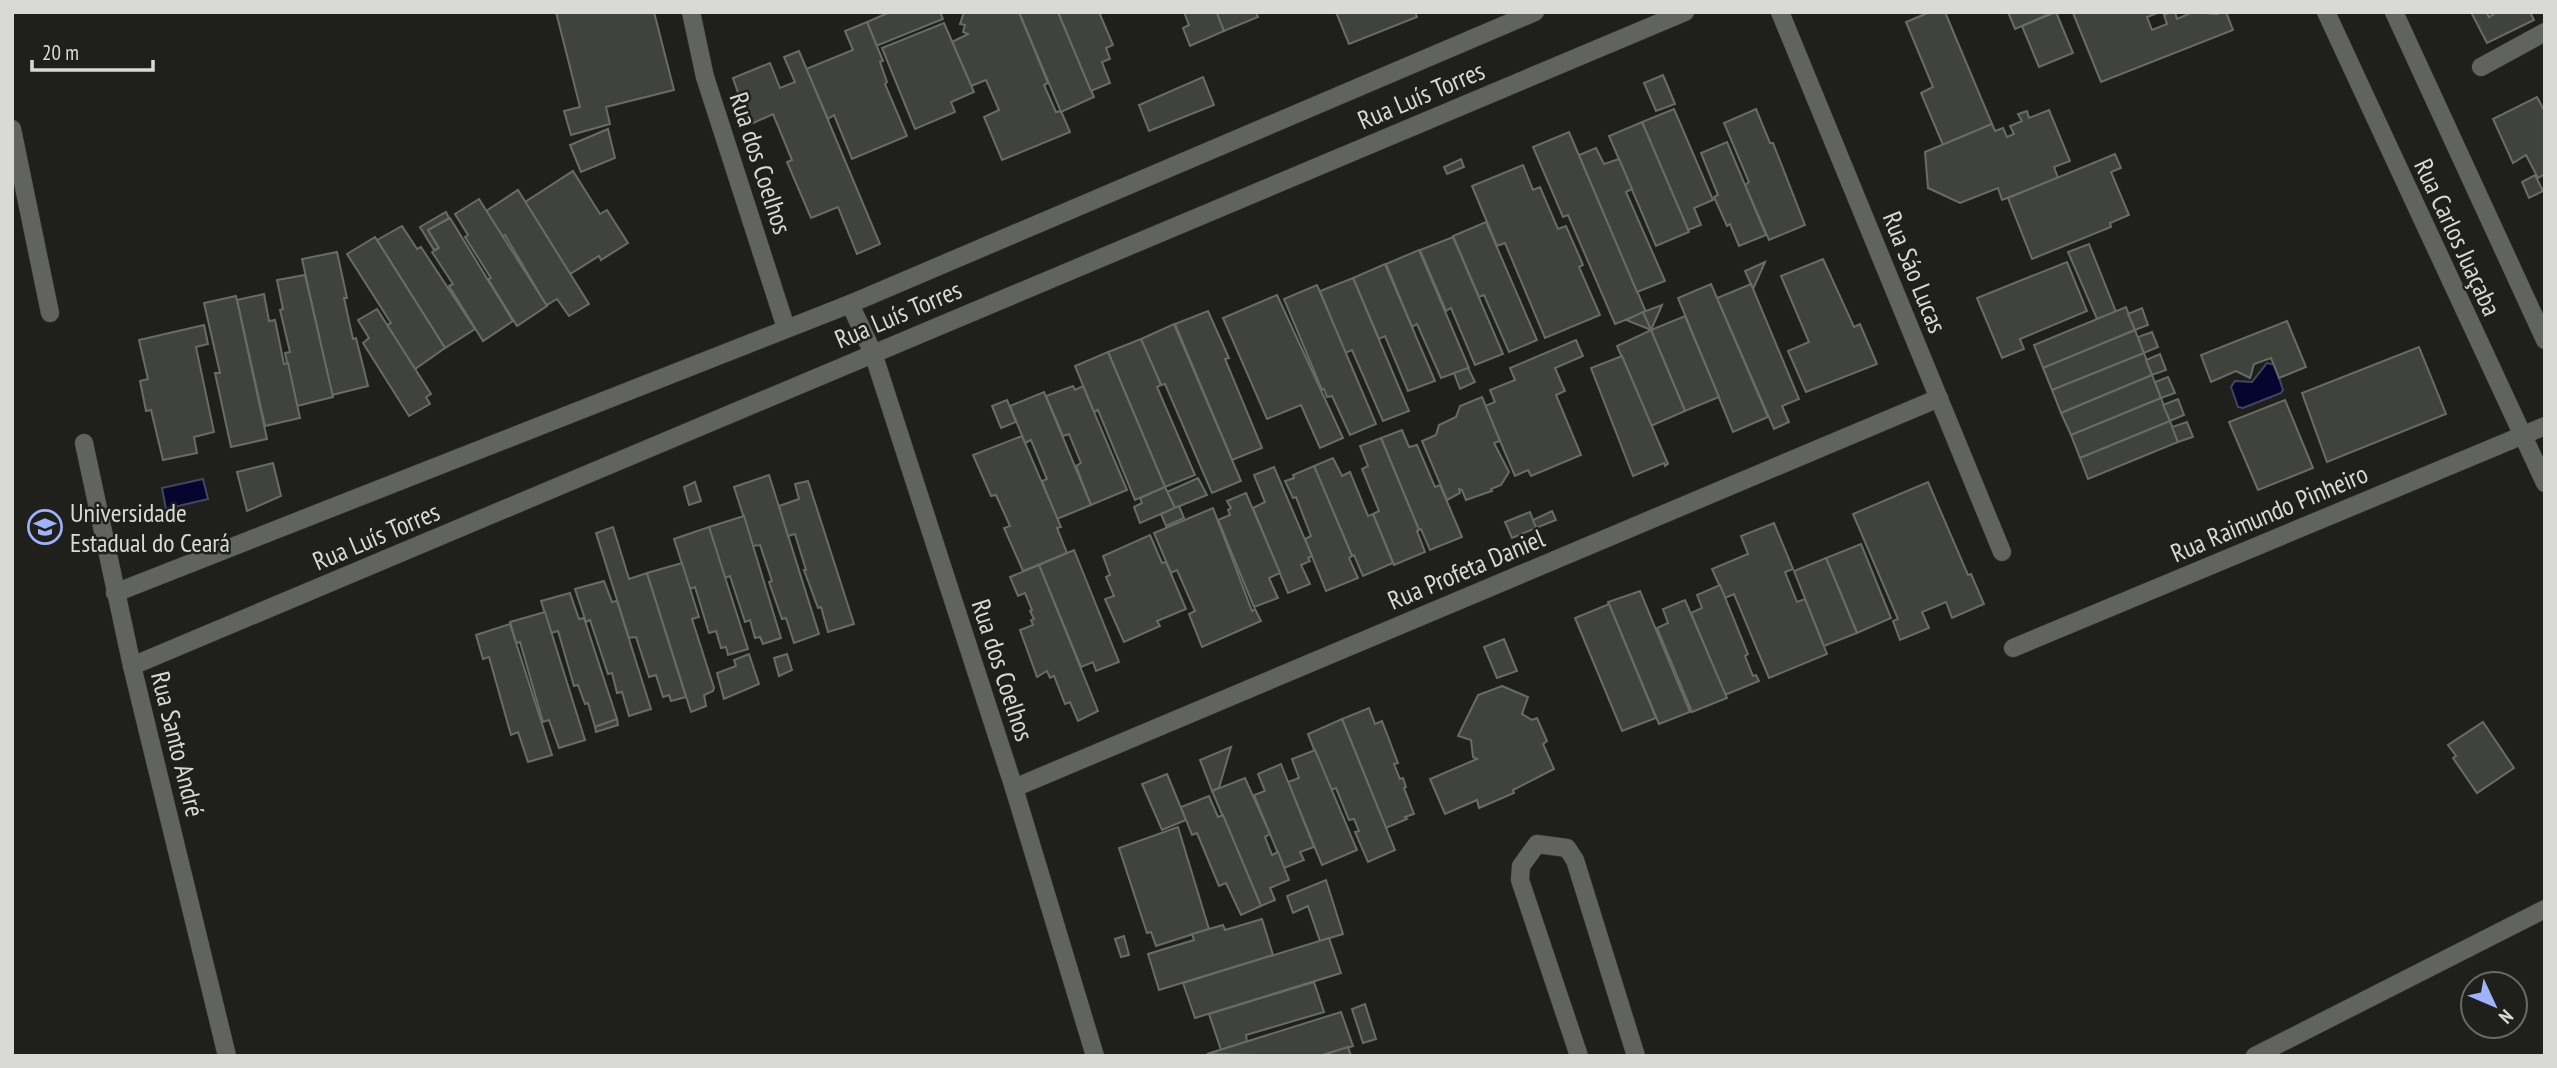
<svg xmlns="http://www.w3.org/2000/svg" width="2557" height="1068" font-family="'PT Sans Narrow',sans-serif">
<style>
.water{fill:#05052f;stroke:#454561;stroke-width:2}
.building{fill:#40423d;stroke:#696b65;stroke-width:2}
.lines{fill:none;stroke-linecap:round;stroke-linejoin:round}
.minor-casing{stroke:#3b3c38;stroke-width:19}
.tertiary-casing{stroke:#3b3c38;stroke-width:19}
.minor{stroke:#61635e;stroke-width:18}
.tertiary{stroke:#61635e;stroke-width:18}
.labels{text-anchor:middle;dominant-baseline:central;stroke-width:5;stroke-linejoin:round;paint-order:stroke}
.street-label{font-size:26px;fill:#d9dad7;stroke:#1f201b}
.poi-label{font-size:26px;fill:#d9dad7;stroke:#1f201b;text-anchor:start}
</style>
<rect width="100%" height="100%" fill="#1f201b"/>
<g class="water">
<polygon points="2267,363 2275,365 2283,390 2281,393 2243,408 2238,407 2231,387 2235,381 2252,382"/>
<polygon points="203,479 208,499 166,509 162,488"/>
</g>
<g class="building">
<polygon points="556,12 654,12 674,90 606,107 610,124 571,135 564,111 580,107"/>
<polygon points="890,12 940,12 943,19 876,46 867,22"/>
<polygon points="964,12 1019,12 1048,83 1044,85 1056,112 1061,111 1070,132 1002,160 984,117 999,110 986,80 971,86 952,42 968,34 963,32 965,25 960,24"/>
<polygon points="1019,12 1058,12 1094,97 1061,112"/>
<polygon points="1058,12 1099,12 1113,45 1106,48 1110,59 1102,62 1110,83 1091,91"/>
<polygon points="1184,12 1217,12 1224,31 1190,46 1183,28 1189,25"/>
<polygon points="1256,12 1258,17 1224,31 1217,13"/>
<polygon points="1336,12 1415,12 1417,17 1349,44"/>
<polygon points="1930,12 1945,12 1992,124 1943,145 1921,93 1933,87 1906,22"/>
<polygon points="2008,12 2054,12 2015,29"/>
<polygon points="2056,12 2073,53 2039,67 2022,26"/>
<polygon points="2160,12 2147,17 2152,30 2167,24 2164,15 2171,12 2175,12 2177,19 2193,12 2216,14 2226,12 2233,30 2101,82 2073,13"/>
<polygon points="2471,12 2486,12 2489,17 2497,12 2530,12 2534,20 2487,43"/>
<polygon points="867,22 883,61 880,62 887,82 885,84 907,136 852,159 834,115 828,119 806,69 853,50 845,31"/>
<polygon points="944,23 974,92 951,102 955,112 915,129 882,48"/>
<polygon points="799,51 880,244 857,254 838,207 811,218 787,162 792,160 773,114 749,125 733,78 770,63 780,88 795,82 784,57"/>
<polygon points="1663,75 1675,104 1656,111 1644,83"/>
<polygon points="1203,77 1214,105 1149,131 1139,105"/>
<polygon points="2537,97 2545,112 2545,174 2538,178 2526,155 2513,163 2493,119"/>
<polygon points="1674,109 1713,200 1694,208 1701,225 1688,230 1642,122"/>
<polygon points="1756,109 1770,143 1773,143 1805,225 1769,240 1745,185 1749,182 1724,123"/>
<polygon points="2049,110 2070,161 2054,167 2058,178 2002,200 1998,188 1960,203 1928,188 1925,152 1992,124 1995,131 2003,128 2007,137 2014,134 2010,126 2022,121 2018,114 2027,111 2029,118"/>
<polygon points="1642,122 1689,232 1656,246 1609,136"/>
<polygon points="608,129 615,158 581,172 570,145"/>
<polygon points="1569,132 1646,312 1615,324 1568,215 1563,217 1533,147"/>
<polygon points="1727,142 1766,235 1739,246 1730,224 1727,226 1714,197 1718,195 1701,153"/>
<polygon points="1596,148 1604,164 1619,159 1632,189 1626,192 1665,281 1637,292 1579,155"/>
<polygon points="2115,154 2121,168 2111,172 2129,215 2110,223 2111,227 2032,259 2008,198"/>
<polygon points="1461,159 1464,167 1447,174 1444,167"/>
<polygon points="1523,165 1533,190 1540,187 1558,229 1566,226 1583,265 1579,267 1600,315 1545,338 1505,243 1497,246 1472,186"/>
<polygon points="573,171 600,214 607,210 628,243 601,260 599,256 570,274 525,202"/>
<polygon points="2535,175 2543,191 2529,198 2522,182"/>
<polygon points="518,190 589,304 569,316 557,299 547,305 545,303 505,235 502,237 486,211"/>
<polygon points="479,199 547,306 517,326 488,279 491,278 465,237 468,235 455,214"/>
<polygon points="446,212 449,218 428,230 439,248 434,250 420,227"/>
<polygon points="450,218 513,321 483,341 449,286 453,284 432,252 439,248 428,230"/>
<polygon points="1486,222 1537,340 1509,352 1484,295 1479,297 1453,236"/>
<polygon points="402,226 417,249 421,247 475,329 445,348 377,240"/>
<polygon points="375,237 445,348 415,369 387,325 391,323 347,254"/>
<polygon points="1453,237 1503,354 1475,365 1451,308 1446,311 1420,250"/>
<polygon points="2089,244 2116,312 2097,319 2068,252"/>
<polygon points="1419,250 1469,368 1441,378 1417,324 1412,327 1386,264"/>
<polygon points="337,252 347,298 344,298 353,339 356,338 368,386 332,395 302,259"/>
<polygon points="1823,259 1854,327 1860,324 1877,364 1806,392 1788,351 1809,342 1781,276"/>
<polygon points="1765,262 1753,289 1745,271"/>
<polygon points="2067,262 2087,311 2020,339 2024,349 2002,358 1977,298"/>
<polygon points="1385,264 1435,381 1408,391 1385,336 1379,339 1353,278"/>
<polygon points="305,275 333,397 297,406 285,353 290,352 280,310 283,309 277,280"/>
<polygon points="1353,278 1409,411 1383,421 1352,350 1345,353 1320,291"/>
<polygon points="1711,284 1768,417 1733,432 1678,298"/>
<polygon points="1751,284 1799,399 1782,406 1789,422 1774,429 1717,298"/>
<polygon points="1317,285 1376,424 1350,435 1332,396 1327,397 1324,389 1322,390 1284,299"/>
<polygon points="264,294 269,321 275,320 284,364 288,363 300,418 265,426 237,300"/>
<polygon points="1277,295 1343,438 1320,448 1301,405 1267,419 1223,318"/>
<polygon points="236,296 267,439 231,447 215,373 220,373 204,303"/>
<polygon points="1662,305 1651,330 1643,312"/>
<polygon points="2126,307 2135,330 2043,368 2034,345"/>
<polygon points="2142,308 2148,325 2135,330 2128,314"/>
<polygon points="377,309 431,394 426,397 430,404 409,416 363,343 369,338 358,320"/>
<polygon points="1208,311 1229,358 1225,359 1262,448 1232,460 1175,324"/>
<polygon points="1643,312 1651,330 1626,320"/>
<polygon points="1685,316 1719,397 1685,411 1651,330"/>
<polygon points="2287,321 2306,367 2279,378 2271,358 2254,364 2250,378 2236,371 2211,382 2201,355"/>
<polygon points="1174,324 1241,481 1212,493 1165,384 1161,385 1141,339"/>
<polygon points="204,325 208,344 196,347 214,432 194,437 197,453 163,460 151,410 146,411 140,381 148,379 139,340"/>
<polygon points="1651,330 1685,411 1651,426 1617,346"/>
<polygon points="2135,330 2144,353 2052,390 2043,368"/>
<polygon points="2152,332 2158,347 2144,353 2138,337"/>
<polygon points="1141,339 1161,385 1157,387 1195,475 1165,487 1108,352"/>
<polygon points="1576,340 1583,356 1555,368 1565,391 1556,395 1581,455 1531,476 1528,470 1515,476 1485,406 1495,402 1490,390 1515,380 1510,368"/>
<polygon points="2419,347 2446,414 2327,462 2302,393"/>
<polygon points="1108,352 1165,487 1135,500 1098,410 1094,412 1075,366"/>
<polygon points="2144,353 2152,375 2061,413 2052,390"/>
<polygon points="2160,354 2166,370 2152,375 2146,360"/>
<polygon points="1622,356 1668,464 1665,466 1664,463 1633,476 1591,368"/>
<polygon points="1468,368 1475,382 1460,389 1454,373"/>
<polygon points="2152,375 2161,398 2071,435 2061,413"/>
<polygon points="2168,377 2175,393 2161,398 2155,382"/>
<polygon points="1073,386 1075,390 1083,386 1127,490 1091,505 1076,466 1081,463 1069,434 1063,436 1046,396"/>
<polygon points="1044,392 1091,505 1057,519 1042,481 1047,479 1031,440 1025,443 1010,406"/>
<polygon points="1482,397 1500,441 1494,443 1509,472 1501,485 1491,489 1492,491 1466,500 1462,490 1459,489 1460,493 1447,500 1422,441 1436,435 1439,425 1456,417 1460,406"/>
<polygon points="2161,398 2170,421 2080,458 2071,435"/>
<polygon points="2178,399 2184,415 2170,421 2163,405"/>
<polygon points="1007,400 1016,422 1001,428 992,406"/>
<polygon points="2285,400 2313,468 2258,490 2229,422"/>
<polygon points="2170,421 2178,442 2088,479 2080,458"/>
<polygon points="2187,422 2193,437 2178,442 2172,427"/>
<polygon points="1402,430 1409,447 1417,445 1435,487 1440,485 1462,537 1430,550 1421,529 1419,530 1381,438"/>
<polygon points="1022,436 1061,527 1057,528 1067,553 1023,571 1004,528 1010,526 996,495 991,496 973,455"/>
<polygon points="1381,438 1419,530 1417,531 1425,552 1394,565 1373,514 1379,511 1362,469 1368,466 1360,446"/>
<polygon points="1333,458 1342,476 1350,472 1368,516 1373,514 1393,563 1363,576 1354,555 1352,556 1314,466"/>
<polygon points="273,463 281,496 247,511 237,472"/>
<polygon points="1314,466 1352,556 1349,558 1358,578 1326,591 1305,539 1311,536 1296,497 1293,498 1285,481 1294,478 1293,475"/>
<polygon points="1274,467 1312,556 1308,558 1310,561 1301,565 1310,584 1288,593 1253,508 1265,502 1254,475"/>
<polygon points="769,475 819,634 794,643 786,618 782,619 769,582 772,581 760,545 753,546 734,487"/>
<polygon points="1198,478 1207,495 1175,508 1167,492"/>
<polygon points="808,481 854,624 828,632 821,607 818,608 804,570 806,570 795,534 788,536 779,506 799,499 795,484"/>
<polygon points="695,482 701,501 689,505 684,487"/>
<polygon points="1928,482 1968,575 1971,574 1984,604 1952,618 1946,602 1922,612 1929,628 1900,640 1893,621 1898,619 1853,514"/>
<polygon points="1165,487 1175,508 1140,523 1134,507 1142,503 1140,498"/>
<polygon points="1246,493 1280,573 1269,578 1278,598 1254,607 1218,520 1230,515 1228,510 1231,508 1227,501"/>
<polygon points="1179,506 1184,518 1166,526 1161,514"/>
<polygon points="1213,508 1252,611 1255,609 1261,621 1202,647 1189,614 1195,611 1177,570 1171,573 1154,533"/>
<polygon points="1552,511 1556,520 1536,528 1533,520"/>
<polygon points="1530,512 1536,528 1512,538 1505,522"/>
<polygon points="744,516 781,638 763,644 760,637 755,638 750,620 745,622 730,576 725,578 709,527"/>
<polygon points="1774,523 1793,569 1785,572 1797,602 1805,599 1827,654 1769,678 1734,594 1725,598 1712,569 1748,554 1741,536"/>
<polygon points="613,527 629,579 647,573 686,697 671,701 669,695 663,697 656,675 649,677 636,637 629,638 596,533"/>
<polygon points="709,527 748,649 728,655 726,647 721,648 716,631 709,633 695,587 690,589 674,539"/>
<polygon points="1150,535 1162,563 1166,562 1186,609 1157,621 1160,626 1124,642 1105,599 1114,596 1106,577 1110,575 1103,556"/>
<polygon points="1861,544 1891,618 1857,633 1826,558"/>
<polygon points="1074,550 1119,662 1096,671 1093,662 1081,667 1039,565"/>
<polygon points="1826,558 1857,633 1824,646 1794,571"/>
<polygon points="682,563 699,617 692,619 714,688 713,691 704,695 706,706 691,712 647,573"/>
<polygon points="1039,565 1098,711 1078,721 1070,702 1065,704 1054,676 1050,678 1047,671 1037,677 1020,630 1033,625 1031,620 1034,619 1030,611 1032,610 1025,593 1018,596 1010,577"/>
<polygon points="604,581 612,602 617,601 651,709 629,716 622,692 617,693 612,673 608,674 590,620 586,622 575,589"/>
<polygon points="1720,585 1748,654 1745,656 1753,676 1756,675 1759,681 1725,695 1691,613 1702,608 1697,595"/>
<polygon points="1640,591 1690,712 1659,724 1608,602"/>
<polygon points="570,593 579,619 584,618 617,719 595,727 588,703 585,704 578,685 574,686 558,631 551,633 541,601"/>
<polygon points="1685,600 1727,698 1692,712 1657,628 1668,623 1663,609"/>
<polygon points="1609,604 1656,718 1622,731 1575,618"/>
<polygon points="545,612 585,740 559,748 549,720 543,722 520,642 516,643 510,622"/>
<polygon points="510,624 552,755 528,762 518,732 511,735 489,657 483,659 476,635"/>
<polygon points="1504,639 1517,671 1497,678 1484,647"/>
<polygon points="749,654 759,684 724,699 717,673 736,666 734,660"/>
<polygon points="787,654 792,670 779,676 774,658"/>
<polygon points="1502,686 1528,697 1522,714 1532,720 1537,718 1547,741 1543,744 1554,769 1513,790 1514,793 1479,808 1477,800 1445,814 1430,779 1477,759 1473,757 1471,740 1458,736 1478,695"/>
<polygon points="1369,708 1375,724 1382,721 1398,763 1394,764 1400,779 1403,778 1406,787 1404,788 1414,814 1405,817 1407,819 1386,828 1342,719"/>
<polygon points="617,719 618,725 596,732 595,727"/>
<polygon points="1342,719 1395,850 1368,862 1355,832 1359,831 1354,819 1349,820 1336,788 1330,790 1308,734"/>
<polygon points="2483,722 2514,768 2477,793 2453,758 2456,756 2448,745"/>
<polygon points="1231,747 1219,788 1212,791 1200,760"/>
<polygon points="1315,750 1357,850 1322,865 1288,782 1299,778 1292,759"/>
<polygon points="1281,764 1314,847 1300,852 1304,860 1284,868 1254,795 1265,791 1258,774"/>
<polygon points="1167,774 1186,820 1162,830 1142,784"/>
<polygon points="1245,778 1270,834 1265,837 1272,855 1278,852 1289,880 1270,888 1275,900 1261,906 1212,791"/>
<polygon points="1209,796 1218,817 1223,815 1261,906 1241,915 1226,883 1219,886 1197,833 1192,835 1181,807"/>
<polygon points="1178,827 1209,929 1156,946 1151,932 1147,933 1119,848"/>
<polygon points="1326,880 1343,934 1320,941 1308,906 1293,913 1287,896"/>
<polygon points="1262,919 1273,955 1159,990 1148,954 1194,940 1192,934 1209,929 1223,925 1225,930"/>
<polygon points="1124,936 1129,955 1121,957 1115,939"/>
<polygon points="1329,938 1341,973 1195,1018 1183,983"/>
<polygon points="1314,982 1324,1012 1246,1035 1247,1042 1221,1050 1209,1014"/>
<polygon points="1365,1004 1376,1039 1363,1043 1352,1009"/>
<polygon points="1341,1012 1353,1046 1320,1056 1207,1054"/>
<polygon points="1348,1047 1351,1056 1320,1056"/>
</g>
<g class="lines">
<g class="minor-casing">
<g id="minor">
<polyline points="691,12 705,77 786,328"/>
<polyline points="1780,12 2002,552"/>
<polyline points="2481,67 2545,32"/>
<polyline points="12,129 50,313"/>
<polyline points="850,304 873,353 1014,788 1095,1056"/>
<polyline points="84,443 132,666 227,1056"/>
<polyline points="115,593 850,304 1535,12"/>
<polyline points="2013,648 2545,426"/>
<polyline points="132,666 1685,12"/>
<polyline points="1014,788 1939,398"/>
<polyline points="1579,1056 1520,880 1521,866 1537,844 1567,848 1575,860 1636,1056"/>
<polyline points="2255,1056 2545,909"/>
</g>
</g>
<g class="tertiary-casing">
<g id="tertiary">
<polyline points="2326,12 2545,483"/>
<polyline points="2394,12 2545,340"/>
</g>
</g>
<use href="#minor" class="minor"/>
<use href="#tertiary" class="tertiary"/>
</g>
<defs>
<g id="university-ring" transform="scale(1.75)"><circle r="9.5" fill="#1f201b" stroke="#9fb3fd" stroke-width="1.5"/><path d="M0-5L7-2L0 1L-7-2ZM-4 1L0 2.5L4 1V4Q0 6-4 4Z" fill="#9fb3fd"/></g>
</defs>
<g fill-rule="evenodd">
<use href="#university-ring" x="45" y="527"/>
</g>
<g class="labels">
<g class="street-label">
<text transform="translate(1421 95) rotate(-23)">Rua Luís Torres</text>
<text transform="translate(761 163) rotate(72)">Rua dos Coelhos</text>
<text transform="translate(2458 237) rotate(65)">Rua Carlos Juaçaba</text>
<text transform="translate(1915 272) rotate(68)">Rua Sáo Lucas</text>
<text transform="translate(898 314) rotate(-23)">Rua Luís Torres</text>
<text transform="translate(2269 513) rotate(-23)">Rua Raimundo Pinheiro</text>
<text transform="translate(376 536) rotate(-23)">Rua Luís Torres</text>
<text transform="translate(1466 569) rotate(-23)">Rua Profeta Daniel</text>
<text transform="translate(1003 670) rotate(72)">Rua dos Coelhos</text>
<text transform="translate(178 744) rotate(76)">Rua Santo André</text>
</g>
<g class="poi-label">
<text x="70" y="512">Universidade<tspan x="70" dy="30">Estadual do Ceará</tspan></text>
</g>
</g>
<rect width="2557" height="1068" fill="none" stroke="#d9dad7" stroke-width="28"/>
<g transform="translate(2494 1005) rotate(134)"><circle r="33" fill="#1f201b" stroke="#696a66" stroke-width="2"/>
<path d="M0-5L12 26L0 18L-12 26Z" fill="#9fb3fd"/>
<text y="-10" font-size="19" font-weight="bold" text-anchor="middle" fill="#d9dad7">N</text>
</g>
<path d="M32 60v10h121v-10" fill="none" stroke="#d9dad7" stroke-width="3.5"/>
<text x="42" y="60" font-size="21" fill="#d9dad7" stroke="#1f201b" stroke-width="5" paint-order="stroke">20 m</text>
</svg>
